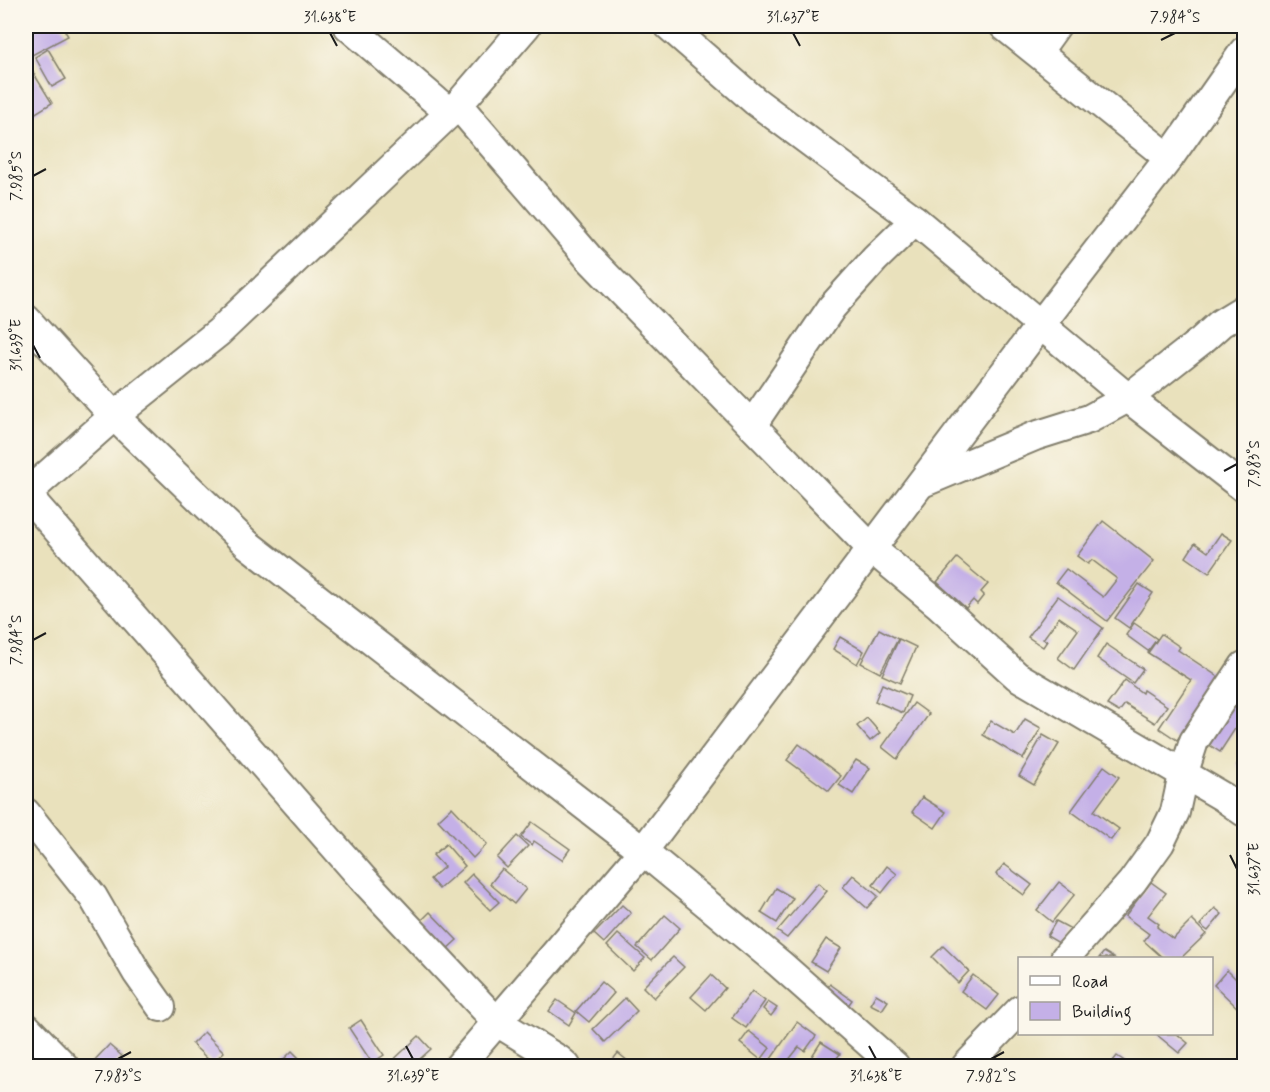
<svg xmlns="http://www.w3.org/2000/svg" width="1270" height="1092" font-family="Mynerve,sans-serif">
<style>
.building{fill:#c4b0e7}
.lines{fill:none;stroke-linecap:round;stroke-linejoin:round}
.minor-casing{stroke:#827e6c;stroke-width:32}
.minor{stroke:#fff;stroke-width:28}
.ticks{fill:none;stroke:#1c1c1c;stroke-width:2}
.neatline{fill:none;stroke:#1c1c1c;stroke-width:2}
.ticks-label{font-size:15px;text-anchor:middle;fill:#1c1c1c}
</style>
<rect width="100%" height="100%" fill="#fbf7ec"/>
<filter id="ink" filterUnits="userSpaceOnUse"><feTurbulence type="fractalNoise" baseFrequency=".0167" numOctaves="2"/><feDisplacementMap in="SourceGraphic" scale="12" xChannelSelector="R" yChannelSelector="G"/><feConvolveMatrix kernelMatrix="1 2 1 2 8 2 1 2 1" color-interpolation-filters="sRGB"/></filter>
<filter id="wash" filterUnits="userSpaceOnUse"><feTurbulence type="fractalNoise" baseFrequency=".008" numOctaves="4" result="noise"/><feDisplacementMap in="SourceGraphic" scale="24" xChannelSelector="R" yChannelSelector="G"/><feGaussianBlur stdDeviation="1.35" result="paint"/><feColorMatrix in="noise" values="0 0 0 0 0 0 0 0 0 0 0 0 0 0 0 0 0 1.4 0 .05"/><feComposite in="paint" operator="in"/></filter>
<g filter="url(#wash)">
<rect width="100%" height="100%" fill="#e9e1bc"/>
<g id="blocks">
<g class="building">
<polygon points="43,26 62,26 68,36 32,55 26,43 26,35"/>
<polygon points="48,49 66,79 52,87 35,57"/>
<polygon points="26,61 52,103 26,119"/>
<polygon points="1103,521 1154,561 1107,621 1056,582 1066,569 1103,597 1117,579 1092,560 1088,564 1077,556"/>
<polygon points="1221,533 1232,540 1209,573 1186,557 1195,543 1208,552"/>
<polygon points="957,558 988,584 981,592 984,595 977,604 973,600 966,608 937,582"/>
<polygon points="1139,584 1153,593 1129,628 1115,618"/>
<polygon points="1058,596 1103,628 1074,670 1058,658 1078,630 1059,617 1043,639 1047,641 1043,647 1028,637"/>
<polygon points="1134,623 1157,639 1148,651 1126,635"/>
<polygon points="879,629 898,639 880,673 861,663"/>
<polygon points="1161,634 1180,647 1178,650 1220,678 1177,740 1159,728 1191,680 1148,653"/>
<polygon points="840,637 864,651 857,664 833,649"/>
<polygon points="899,639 916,647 900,683 882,675"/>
<polygon points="1106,644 1143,669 1133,683 1097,658"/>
<polygon points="1125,680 1142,693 1143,690 1167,706 1155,723 1125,704 1119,712 1107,705"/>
<polygon points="1244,681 1244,715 1220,752 1205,742"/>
<polygon points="882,684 910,696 903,713 875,701"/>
<polygon points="914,703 929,714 897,759 882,747"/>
<polygon points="867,718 880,733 870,741 857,726"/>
<polygon points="1025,719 1041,728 1023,759 983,735 991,721 1015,735"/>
<polygon points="1043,735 1059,744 1034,785 1019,776"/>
<polygon points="799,744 841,776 829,791 787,760"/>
<polygon points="1244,753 1244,771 1237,765"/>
<polygon points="856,760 870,768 853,794 839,785"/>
<polygon points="1104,766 1119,777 1094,811 1119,829 1111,840 1071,811"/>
<polygon points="922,797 946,812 935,828 912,812"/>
<polygon points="452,807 487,844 473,858 438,820"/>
<polygon points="532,822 570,849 562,860 534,841 532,845 521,837"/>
<polygon points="517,836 528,846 507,868 497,858"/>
<polygon points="446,844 465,866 439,889 430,879 444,867 433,855"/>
<polygon points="1004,864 1032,885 1024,895 996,874"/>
<polygon points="887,866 897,874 882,893 873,885"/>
<polygon points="502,869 526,889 514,904 490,884"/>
<polygon points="472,874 499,902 490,910 463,883"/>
<polygon points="853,875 878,896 867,908 843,887"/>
<polygon points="1059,882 1075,894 1052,922 1037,910"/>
<polygon points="1151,882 1166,893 1148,916 1159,924 1157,927 1173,939 1192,920 1206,934 1181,958 1163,958 1144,941 1149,934 1125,916"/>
<polygon points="818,883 827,891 787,938 777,931"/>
<polygon points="776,888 793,898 777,923 761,913"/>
<polygon points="622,905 631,913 604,943 594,934"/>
<polygon points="1215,908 1222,914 1208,931 1200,925"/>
<polygon points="430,912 457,940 447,949 420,922"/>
<polygon points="665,915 680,928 652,960 637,947"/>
<polygon points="1056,921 1073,930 1064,946 1047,936"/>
<polygon points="618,934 645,958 633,971 607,946"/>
<polygon points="826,939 841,948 826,971 811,962"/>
<polygon points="943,946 969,971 958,983 932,957"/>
<polygon points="1104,952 1114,958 1099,958"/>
<polygon points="673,957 684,967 654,998 643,987"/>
<polygon points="1227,970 1244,987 1244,1014 1214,985"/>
<polygon points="711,975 725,988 706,1010 691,997"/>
<polygon points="973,975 999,995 987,1010 961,991"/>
<polygon points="601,982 614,993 589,1022 576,1011"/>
<polygon points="830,984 852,1000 845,1010 823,995"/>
<polygon points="752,991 765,1001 746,1028 732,1018"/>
<polygon points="876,994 888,1001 882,1010 870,1004"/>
<polygon points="625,998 637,1011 605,1042 593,1029"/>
<polygon points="557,1000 576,1013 569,1025 549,1011"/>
<polygon points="768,1002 777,1008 771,1016 763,1009"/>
<polygon points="361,1020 384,1055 372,1063 349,1028"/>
<polygon points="797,1022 816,1036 805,1051 799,1047 784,1066 766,1066"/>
<polygon points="749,1031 770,1048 761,1060 740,1043"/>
<polygon points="204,1032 224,1052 212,1063 192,1044"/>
<polygon points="1156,1034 1177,1034 1188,1043 1179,1053"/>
<polygon points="419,1036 431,1049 412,1066 387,1066"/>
<polygon points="821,1042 840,1054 831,1066 821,1066 810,1059"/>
<polygon points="109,1045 122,1056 113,1066 89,1066"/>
<polygon points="292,1051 307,1066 277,1066"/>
<polygon points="618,1053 634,1066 608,1066"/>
<polygon points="1117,1056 1132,1066 1109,1066"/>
</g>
</g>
</g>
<g filter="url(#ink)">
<use href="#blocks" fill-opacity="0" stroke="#827e6c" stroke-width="1.5"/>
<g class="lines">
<g class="minor-casing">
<g id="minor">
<polyline points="348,26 450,113"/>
<polyline points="669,26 755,101 915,220 1128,398 1244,488"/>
<polyline points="1004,26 1169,158"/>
<polyline points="1038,51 1056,26"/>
<polyline points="458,105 589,258 872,549 938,604 1017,676 1223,797 1244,812"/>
<polyline points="26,319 114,416 247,544 643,851 780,964 895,1066"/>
<polyline points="752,425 832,307 875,259 915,220"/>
<polyline points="922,483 1035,436 1089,419 1128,398 1202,340 1221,323 1244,309"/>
<polyline points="26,494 363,879 497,1022 559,1060 566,1066"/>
<polyline points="26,494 114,416 219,332 458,105 526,26"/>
<polyline points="26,813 93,897 137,973 161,1007"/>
<polyline points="1065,958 1132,882 1160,843 1175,812 1183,775 1194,741 1244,666"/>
<polyline points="26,1027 64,1066"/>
<polyline points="459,1066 643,851 1041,324 1169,158 1244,51"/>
<polyline points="966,1066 1020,1010"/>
</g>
</g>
<use href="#minor" class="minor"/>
</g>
</g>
<path class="ticks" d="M 330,33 L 337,46M 793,33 L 800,46M 1161,40 L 1175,33M 33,176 L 46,169M 33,345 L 40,358M 1224,471 L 1237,464M 33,640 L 46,633M 1230,855 L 1237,869M 406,1046 L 413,1059M 869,1046 L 876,1059M 118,1059 L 131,1052M 991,1059 L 1004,1052"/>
<rect width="1270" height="1092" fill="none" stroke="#fbf7ec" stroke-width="66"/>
<rect x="1018" y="957" width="195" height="78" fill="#fbf7ec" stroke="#a29f99" stroke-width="1.5"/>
<rect x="1030" y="976" width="30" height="9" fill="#ffffff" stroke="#a29f99" stroke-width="1.5"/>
<text x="1072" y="987" font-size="18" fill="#1c1c1c">Road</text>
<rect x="1030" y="1002" width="30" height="18" fill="#c4b0e7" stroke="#a29f99" stroke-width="1.5"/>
<text x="1072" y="1017" font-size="18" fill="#1c1c1c">Building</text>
<rect x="33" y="33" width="1204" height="1026" class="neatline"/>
<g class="ticks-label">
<text x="330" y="22">31.638°E</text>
<text x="793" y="22">31.637°E</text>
<text x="1175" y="22">7.984°S</text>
<text transform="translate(16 176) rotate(-90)" y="5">7.985°S</text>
<text transform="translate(16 345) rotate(-90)" y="5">31.639°E</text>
<text transform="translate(1254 464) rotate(-90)" y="5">7.983°S</text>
<text transform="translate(16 640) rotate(-90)" y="5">7.984°S</text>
<text transform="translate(1254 869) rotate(-90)" y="5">31.637°E</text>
<text x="118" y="1081">7.983°S</text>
<text x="413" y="1081">31.639°E</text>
<text x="876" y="1081">31.638°E</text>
<text x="991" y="1081">7.982°S</text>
</g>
</svg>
